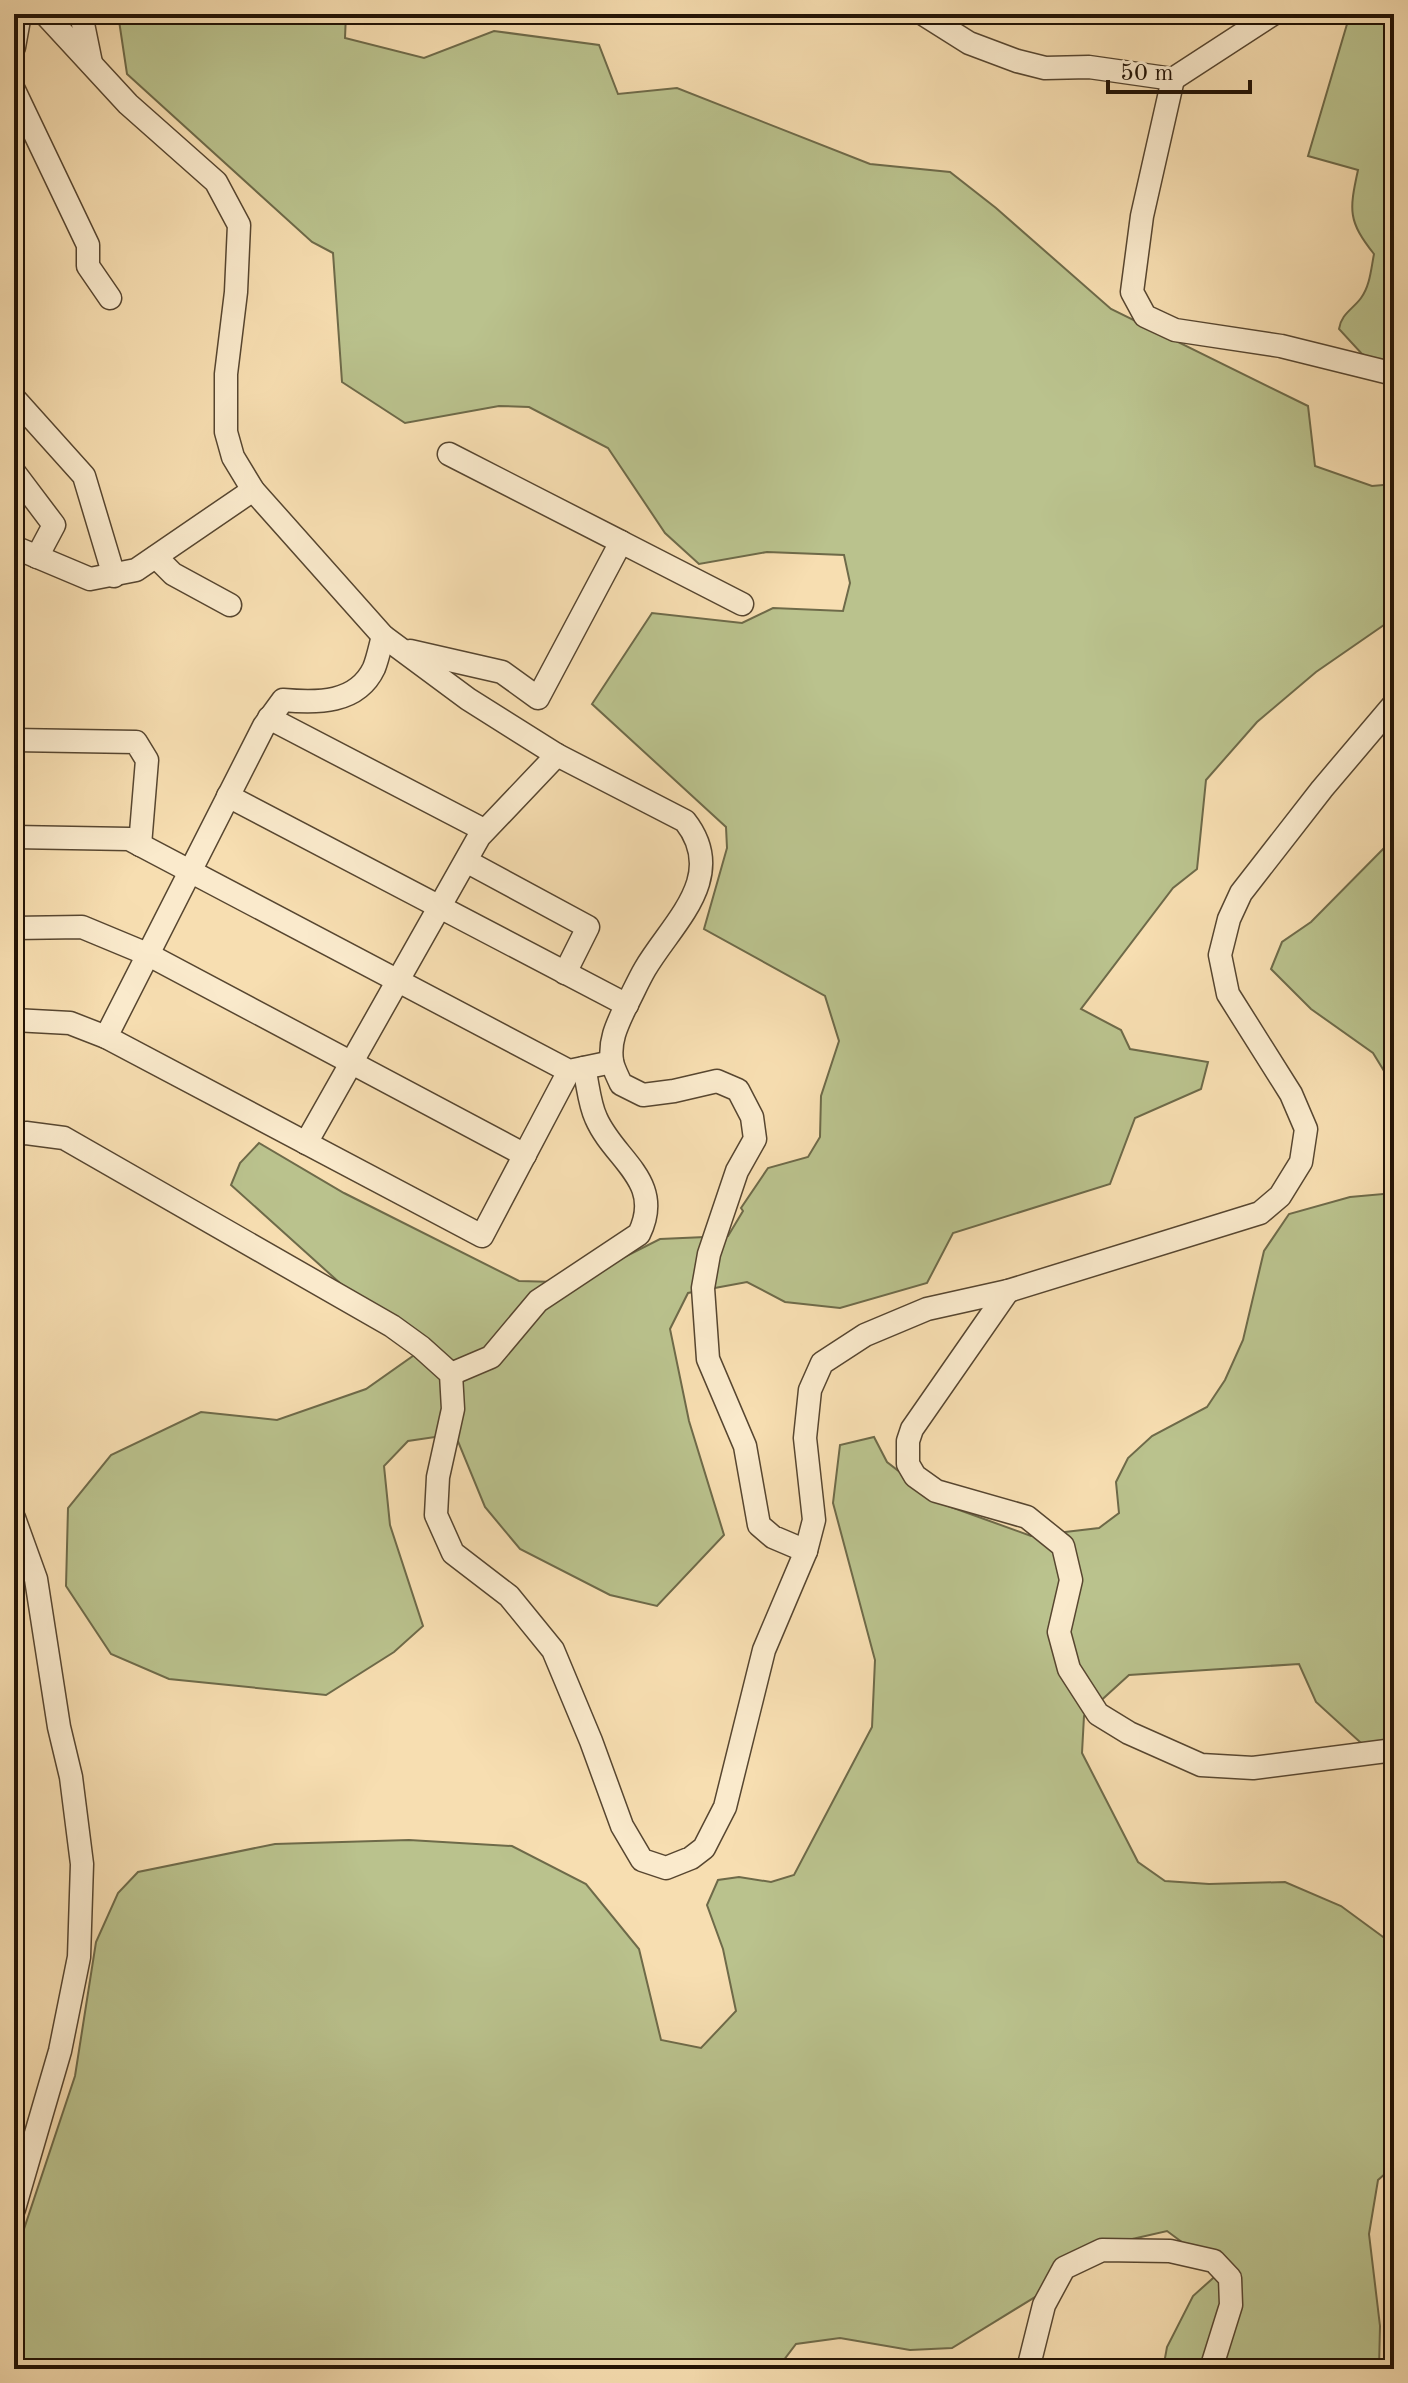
<svg xmlns="http://www.w3.org/2000/svg" width="1408" height="2383" font-family="'Old Standard TT',serif">
<style>
.green{fill:#bac28d;stroke:#6e6a49;stroke-width:2}
.lines{fill:none;stroke-linecap:round;stroke-linejoin:round}
.minor-casing{stroke:#574630;stroke-width:25}
.minor{stroke:#faeacc;stroke-width:22}
</style>
<rect width="100%" height="100%" fill="#f7deb1"/>
<filter id="stains"><feTurbulence type="fractalNoise" baseFrequency=".0025" numOctaves="4"/><feColorMatrix values="0 0 0 0 .2 0 0 0 0 .09 0 0 0 0 .02 0 0 0 .5 -.17"/></filter>
<radialGradient id="worn" r=".72"><stop offset=".6" stop-color="#630" stop-opacity="0"/><stop offset="1" stop-color="#630" stop-opacity=".3"/></radialGradient>
<g class="green">
<polygon points="118,14 346,14 345,38 424,58 494,31 599,45 618,94 677,88 870,164 950,172 996,208 1111,309 1308,406 1315,466 1372,486 1394,484 1394,618 1316,672 1257,722 1206,780 1197,869 1173,888 1081,1009 1121,1030 1130,1049 1208,1062 1201,1089 1135,1118 1110,1184 953,1233 927,1283 840,1308 785,1302 747,1282 688,1293 670,1329 689,1421 724,1535 657,1606 610,1595 520,1549 485,1507 455,1434 408,1441 384,1466 390,1525 423,1626 394,1652 326,1695 169,1679 111,1654 66,1586 68,1508 111,1455 201,1412 277,1420 366,1389 427,1346 341,1284 231,1185 240,1163 259,1143 344,1193 519,1281 557,1282 585,1277 660,1239 728,1236 743,1211 741,1208 768,1168 808,1157 820,1137 821,1096 839,1041 825,996 704,929 727,848 726,827 592,704 652,613 742,623 773,608 843,611 850,583 844,555 767,552 699,564 665,533 608,448 529,407 499,406 405,423 342,382 333,253 312,242 127,74"/>
<path d="M 1350,14 L 1394,14 L 1394,371 L 1362,354 L 1339,329 C 1341,314 1353,309 1361,298 C 1370,286 1371,269 1374,254 C 1348,221 1349,211 1358,170 L 1308,156 Z"/>
<polygon points="1394,838 1394,1084 1392,1084 1373,1053 1311,1009 1271,969 1282,942 1311,922"/>
<polygon points="1394,1193 1394,1773 1316,1702 1299,1664 1129,1675 1084,1716 1082,1753 1138,1862 1165,1881 1209,1884 1285,1882 1341,1906 1394,1945 1394,2166 1378,2180 1369,2234 1380,2326 1379,2369 1163,2369 1167,2347 1193,2296 1221,2271 1167,2231 1128,2240 952,2348 910,2350 840,2338 796,2344 777,2369 14,2369 14,2259 75,2076 96,1942 118,1893 138,1872 275,1844 409,1840 512,1846 586,1884 639,1949 661,2040 701,2048 736,2011 723,1949 707,1905 718,1880 739,1877 771,1882 794,1875 872,1727 875,1660 833,1503 840,1445 874,1437 887,1462 940,1503 1031,1536 1099,1528 1119,1513 1116,1482 1128,1458 1152,1436 1207,1407 1225,1380 1243,1340 1264,1251 1289,1214 1350,1197"/>
</g>
<g class="lines">
<g class="minor-casing">
<g id="minor">
<path d="M 45,14 L 128,104 L 216,182 L 239,225 L 236,292 L 226,374 L 226,432 L 233,457 L 253,490 L 383,636 L 468,699 L 557,755 L 685,821 C 729,877 672,923 645,969 C 638,981 632,995 625,1008 C 617,1025 609,1041 612,1061 C 613,1068 618,1077 621,1084 L 643,1095 L 674,1091 L 717,1081 L 738,1090 L 752,1117 L 755,1139 L 737,1171 L 709,1254 L 703,1288 L 708,1359 L 745,1446 L 759,1525 L 773,1537 L 806,1551"/>
<polyline points="81,14 91,63"/>
<polyline points="923,14 969,43 1017,61 1045,68 1089,67 1173,79 1273,14"/>
<polyline points="14,47 20,14"/>
<polyline points="1173,79 1142,216 1132,292 1145,316 1175,330 1281,346 1394,374"/>
<polyline points="14,90 88,245 88,266 110,298"/>
<polyline points="14,398 84,476 114,576"/>
<polyline points="449,454 621,542"/>
<polyline points="14,472 54,525 37,557"/>
<polyline points="14,547 90,579 136,570 253,490"/>
<polyline points="156,557 173,574 230,605"/>
<path d="M 383,636 C 380,647 378,658 374,668 C 357,704 317,703 283,700 L 264,726 L 106,1037 L 482,1236 L 569,1071"/>
<polyline points="410,651 502,672 538,698 621,542 742,604"/>
<polyline points="269,718 484,830"/>
<polyline points="14,740 136,742 147,760 140,845"/>
<polyline points="228,796 627,1005"/>
<polyline points="14,837 129,839 569,1071 612,1062"/>
<polyline points="466,861 588,927 565,973"/>
<polyline points="14,928 82,927 147,954 525,1155"/>
<polyline points="14,1020 70,1023 106,1037"/>
<polyline points="14,1135 26,1133 64,1138 392,1326 421,1347 451,1374 453,1409 438,1477 436,1515 453,1553 509,1596 553,1650 591,1741 622,1826 642,1860 666,1868 691,1858 704,1848 725,1807 764,1650 806,1551 814,1520 805,1438 810,1390 822,1363 865,1335 927,1309 1008,1291 1260,1213 1280,1196 1301,1162 1306,1129 1291,1094 1228,994 1220,955 1229,919 1241,893 1322,789 1394,704"/>
<polyline points="306,1143 479,837 557,755"/>
<polyline points="1008,1291 912,1429 908,1441 908,1464 915,1476 936,1491 1027,1517 1063,1546 1071,1580 1059,1632 1069,1669 1098,1714 1129,1733 1201,1765 1253,1768 1394,1750"/>
<path d="M 451,1374 L 491,1357 L 538,1301 L 639,1234 C 665,1181 614,1160 596,1118 C 589,1103 588,1084 584,1068"/>
<polyline points="14,1518 36,1579 59,1727 71,1777 82,1864 79,1957 60,2051 14,2209"/>
<polyline points="1028,2369 1044,2305 1064,2268 1102,2250 1170,2251 1214,2261 1230,2278 1231,2305 1211,2369"/>
</g>
</g>
<use href="#minor" class="minor"/>
</g>
<rect width="1408" height="2383" fill="none" stroke="#f7deb1" stroke-width="48"/>
<rect x="16" y="16" width="1376" height="2351" fill="none" stroke="#221305" stroke-width="4"/>
<rect x="24" y="24" width="1360" height="2335" fill="none" stroke="#221305" stroke-width="2"/>
<path d="M1108 80v12h142v-12" fill="none" stroke="#221305" stroke-width="4"/>
<text x="1120" y="80" font-size="24" fill="#221305" stroke="#faeacc" stroke-width="6" paint-order="stroke">50 m</text>
<rect width="100%" height="100%" filter="url(#stains)"/>
<rect width="100%" height="100%" fill="url(#worn)"/>
</svg>
